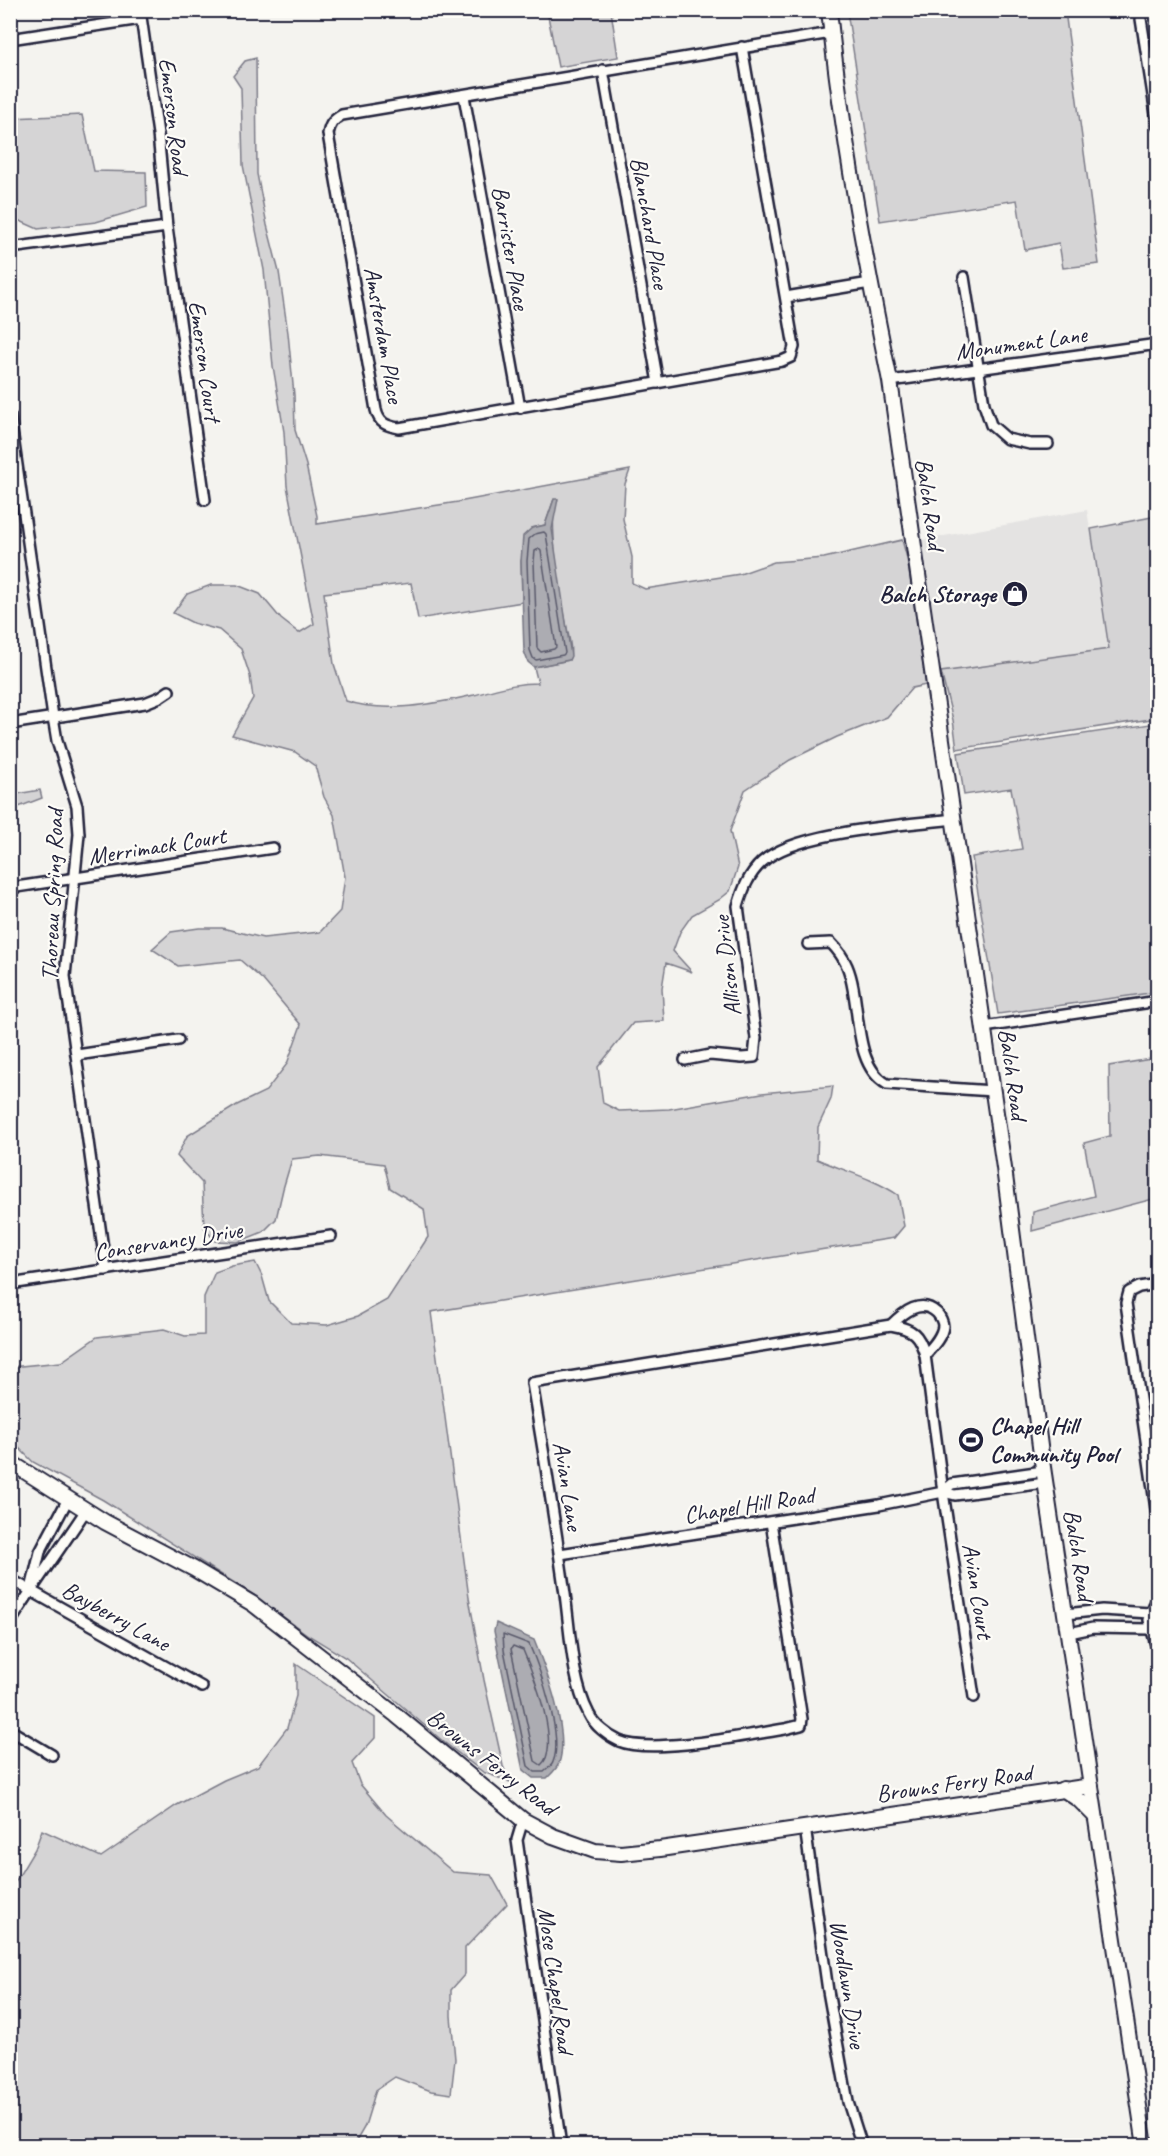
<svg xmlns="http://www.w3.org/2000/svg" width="1168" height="2156" font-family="Caveat,sans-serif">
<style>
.built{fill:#e4e3e2}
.green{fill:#d5d4d5;stroke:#7c7b88;stroke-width:1.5;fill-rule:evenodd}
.water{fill:#acacb2;stroke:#757582;stroke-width:1.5}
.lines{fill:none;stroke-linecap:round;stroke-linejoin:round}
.shore{stroke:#59596b;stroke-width:1.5}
.street-casing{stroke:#22223b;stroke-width:14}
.secondary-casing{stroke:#22223b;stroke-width:18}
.street{stroke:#fdfcf7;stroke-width:9}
.secondary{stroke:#fdfcf7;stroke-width:14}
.labels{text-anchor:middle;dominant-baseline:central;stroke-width:4.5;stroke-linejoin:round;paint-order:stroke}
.street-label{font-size:24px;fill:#22223b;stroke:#fdfcf7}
.poi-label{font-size:24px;font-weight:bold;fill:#22223b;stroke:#fdfcf7;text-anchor:end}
</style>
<rect width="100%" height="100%" fill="#f4f3ef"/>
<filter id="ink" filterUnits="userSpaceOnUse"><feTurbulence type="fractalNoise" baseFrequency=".0167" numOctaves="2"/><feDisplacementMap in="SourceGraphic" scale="12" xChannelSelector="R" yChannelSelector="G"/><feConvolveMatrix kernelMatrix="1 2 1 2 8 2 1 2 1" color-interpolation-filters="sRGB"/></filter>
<g filter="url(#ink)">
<polygon class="built" points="1087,510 1109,649 941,672 922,540"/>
<g class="green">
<polygon points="547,11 611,11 618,57 558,67"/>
<polygon points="847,11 1065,11 1099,264 1063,268 1059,243 1025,250 1017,200 880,221"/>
<path d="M 256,58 L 257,174 L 267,225 L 279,272 L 288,333 L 294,395 L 295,430 L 306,465 L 317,516 L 317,524 L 458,502 L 630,470 L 625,484 L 623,519 L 632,557 L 632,583 L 645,589 L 740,574 L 774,562 L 824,558 L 902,540 L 907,558 L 926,685 L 912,688 L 887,717 L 837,737 L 790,760 L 745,790 L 730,831 L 738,867 L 730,891 L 719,900 L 692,915 L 680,932 L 673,951 L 692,972 L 666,963 L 662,988 L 664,1021 L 633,1023 L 598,1067 L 603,1103 L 619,1111 L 669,1109 L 762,1093 L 833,1086 L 831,1099 L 818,1127 L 817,1159 C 844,1171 873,1178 898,1195 L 904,1226 L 894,1238 L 431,1312 L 469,1598 L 484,1680 L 503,1766 L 510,1782 L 483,1772 L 445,1743 L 346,1658 L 308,1635 L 254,1595 L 103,1500 L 33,1462 L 11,1440 L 11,1367 L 61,1362 L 97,1337 L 164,1329 L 185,1336 L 204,1335 L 204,1297 L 215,1272 L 232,1266 L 255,1262 L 262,1276 L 269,1301 L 291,1323 L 327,1325 L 358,1316 L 387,1300 L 428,1237 L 424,1209 L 390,1188 L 384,1164 L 320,1156 L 292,1159 L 283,1189 L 276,1219 L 263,1232 L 238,1242 L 215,1241 L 204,1227 L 202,1183 L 177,1156 L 187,1136 L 237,1105 L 266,1091 L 287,1064 L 301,1025 L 263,980 L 240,960 L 178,966 L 152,949 L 171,932 L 199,928 L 222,928 L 263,938 L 320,932 L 340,911 L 345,877 L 334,815 L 324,797 L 315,766 L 295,752 L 232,735 L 253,698 L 250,676 L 241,649 L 219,630 L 193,623 L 173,613 L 187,594 L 211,585 L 237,585 L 260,594 L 281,619 L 299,633 L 314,624 L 287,486 L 284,432 L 273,366 L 264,270 L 243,165 L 241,88 L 233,76 L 245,61 ZM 554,499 C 551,543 559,585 567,628 C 569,638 573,651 569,660 L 534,667 L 538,683 C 513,683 498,689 474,695 C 433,704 386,714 346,701 L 334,664 L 324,593 L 411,583 L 418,619 L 522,602 L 521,561 L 532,528 L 545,525 Z"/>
<polygon points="82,115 94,171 146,172 147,207 96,222 38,229 11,217 11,118"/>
<polygon points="1157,516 1157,718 957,749 953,720 941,672 1109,649 1091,529"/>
<polygon points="1157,723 1157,992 998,1014 972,857 1022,849 1011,788 964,795 958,753"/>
<polygon points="40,790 42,798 11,810 11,795"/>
<polygon points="1157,1058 1157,1198 1032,1231 1033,1212 1094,1196 1084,1143 1110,1136 1109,1066"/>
<polygon points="296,1664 375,1718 375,1738 352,1763 360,1784 386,1815 453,1872 491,1875 507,1904 465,1948 465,1974 451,1990 451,2016 455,2059 451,2094 431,2091 395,2077 376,2090 365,2126 354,2145 11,2145 11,1889 35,1849 42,1830 101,1857 177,1805 224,1780 258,1766 287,1728 296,1696"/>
</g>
<g class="water">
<polygon points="554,499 558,499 552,529 571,656 569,660 534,667 528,662 524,651 521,561 523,536 532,528 545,525"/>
<path d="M 496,1623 L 534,1640 C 546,1670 570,1732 559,1763 C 557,1769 551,1774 547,1778 L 533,1778 L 523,1770 L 498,1651 L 494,1631 Z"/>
</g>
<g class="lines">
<g class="shore">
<polygon points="544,532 546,534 565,653 563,655 536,660 533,658 530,650 527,561 529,539 535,534"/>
<polygon points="539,549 541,551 556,647 554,649 541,652 537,648 534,561 535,551"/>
<path d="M 503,1634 L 529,1644 C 540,1669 564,1737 553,1762 C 552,1766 547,1769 544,1772 L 535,1772 L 528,1766 L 504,1650 Z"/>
<path d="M 513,1646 L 523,1650 C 533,1673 562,1747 541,1765 L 535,1761 L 511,1649 Z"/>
</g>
<g class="street-casing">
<g id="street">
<polyline points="140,10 158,134 167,227 205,500"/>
<polyline points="1141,19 1158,127"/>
<polyline points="10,39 141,19"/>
<path d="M 742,47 L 794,347 L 791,357 L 782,361 L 399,428 C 386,426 379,423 376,410 L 328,134 C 330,124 333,120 342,115 C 505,89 668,59 831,33"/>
<polyline points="603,70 658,383"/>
<polyline points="464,96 520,408"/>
<polyline points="10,248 167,227"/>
<polyline points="964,277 984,404 991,425 1007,439 1030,444 1048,444"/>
<polyline points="786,297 870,283"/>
<polyline points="890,381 1158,344"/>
<polyline points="10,416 53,717 57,741 77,806 79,834 65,976 106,1270"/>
<polyline points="10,724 145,703 160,697 169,691"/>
<polyline points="10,888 273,848"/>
<path d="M 808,944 L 831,943 C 838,950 843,957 847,966 C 862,1001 851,1064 887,1084 L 993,1091"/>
<polyline points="984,1027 1158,1001"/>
<polyline points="77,1055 178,1040"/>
<path d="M 685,1060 L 710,1055 L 742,1058 L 754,1057 L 756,1038 L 738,906 C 743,889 749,874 762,862 C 796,831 906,825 954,819"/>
<polyline points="10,1284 331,1236"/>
<polyline points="1158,1284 1139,1287 1129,1292 1126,1303 1158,1523"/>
<path d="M 891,1325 C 904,1312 921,1298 937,1313 C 940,1316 943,1322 943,1326 C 942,1337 932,1347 925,1355"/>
<polyline points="943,1492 955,1495 1045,1483"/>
<path d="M 771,1522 L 802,1719 L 801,1725 L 785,1729 C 747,1735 651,1755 619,1741 C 608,1736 594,1725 589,1714 C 572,1683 570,1630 565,1594 C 555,1523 544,1453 532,1383 L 891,1325 C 913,1329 919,1334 925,1355 L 943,1492 L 974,1697"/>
<polyline points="560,1554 879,1505 943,1492 952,1484 1043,1471"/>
<polyline points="10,1579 202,1687"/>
<polyline points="32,1585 40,1552 68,1499"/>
<polyline points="1158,1595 1149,1620 1158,1652"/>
<polyline points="1066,1614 1102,1610 1150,1613"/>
<path d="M 10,1623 C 34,1584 61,1548 86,1510"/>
<polyline points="1069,1633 1093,1628 1150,1629"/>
<polyline points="10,1730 52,1755"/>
<polyline points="523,1820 517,1840 561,2146"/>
<polyline points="805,1827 828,1991 848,2102 862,2146"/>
</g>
</g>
<g class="secondary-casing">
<g id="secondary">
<path d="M 829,10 C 842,135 865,259 890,381 L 1004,1168 L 1041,1454 L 1145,2146"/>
<polyline points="10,1462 105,1522 194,1569 253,1604 396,1715 523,1820 553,1836 595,1851 621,1853 660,1849 1091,1786"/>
<polyline points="1063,1789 1079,1800 1095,1816"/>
</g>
</g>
<use href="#street" class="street"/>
<use href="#secondary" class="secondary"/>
</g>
</g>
<defs>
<g id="shop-disc" transform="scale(1.35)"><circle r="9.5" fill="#22223b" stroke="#fdfcf7"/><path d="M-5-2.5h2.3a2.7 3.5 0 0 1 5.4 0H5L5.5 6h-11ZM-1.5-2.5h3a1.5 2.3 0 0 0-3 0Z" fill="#fff"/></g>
<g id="stadium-disc" transform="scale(1.35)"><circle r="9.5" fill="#22223b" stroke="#fdfcf7"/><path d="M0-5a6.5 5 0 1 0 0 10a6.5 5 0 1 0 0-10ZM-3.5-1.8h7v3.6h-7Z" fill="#fff"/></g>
</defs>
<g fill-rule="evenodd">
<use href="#shop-disc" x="1015" y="594"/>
<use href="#stadium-disc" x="971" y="1440"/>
</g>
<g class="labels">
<g class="street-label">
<text transform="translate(174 116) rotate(83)">Emerson Road</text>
<text transform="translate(650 223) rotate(80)">Blanchard Place</text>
<text transform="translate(511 248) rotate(80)">Barrister Place</text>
<text transform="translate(384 335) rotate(80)">Amsterdam Place</text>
<text transform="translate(1021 343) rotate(-8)">Monument Lane</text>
<text transform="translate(205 361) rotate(82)">Emerson Court</text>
<text transform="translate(930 504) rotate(82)">Balch Road</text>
<text transform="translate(157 846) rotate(-9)">Merrimack Court</text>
<text transform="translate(52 895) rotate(-88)">Thoreau Spring Road</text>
<text transform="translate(727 966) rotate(-97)">Allison Drive</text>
<text transform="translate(1013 1074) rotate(82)">Balch Road</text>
<text transform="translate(168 1241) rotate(-9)">Conservancy Drive</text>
<text transform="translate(568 1486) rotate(81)">Avian Lane</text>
<text transform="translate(749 1505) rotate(-9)">Chapel Hill Road</text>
<text transform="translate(1079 1555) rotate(81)">Balch Road</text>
<text transform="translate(978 1591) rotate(81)">Avian Court</text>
<text transform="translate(116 1616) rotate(29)">Bayberry Lane</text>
<text transform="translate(492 1762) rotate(38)">Browns Ferry Road</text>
<text transform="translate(954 1783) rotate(-8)">Browns Ferry Road</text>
<text transform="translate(556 1980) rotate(82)">Mose Chapel Road</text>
<text transform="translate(848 1984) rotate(81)">Woodlawn Drive</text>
</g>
<g class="poi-label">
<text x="996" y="594">Balch Storage</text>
<text x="990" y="1426" text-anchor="start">Chapel Hill<tspan x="990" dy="28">Community Pool</tspan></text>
</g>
</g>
<rect width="1168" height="2156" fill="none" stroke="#fdfcf7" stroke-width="36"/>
<rect x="18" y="18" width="1132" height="2120" fill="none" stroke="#22223b" stroke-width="2" filter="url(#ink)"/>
</svg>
